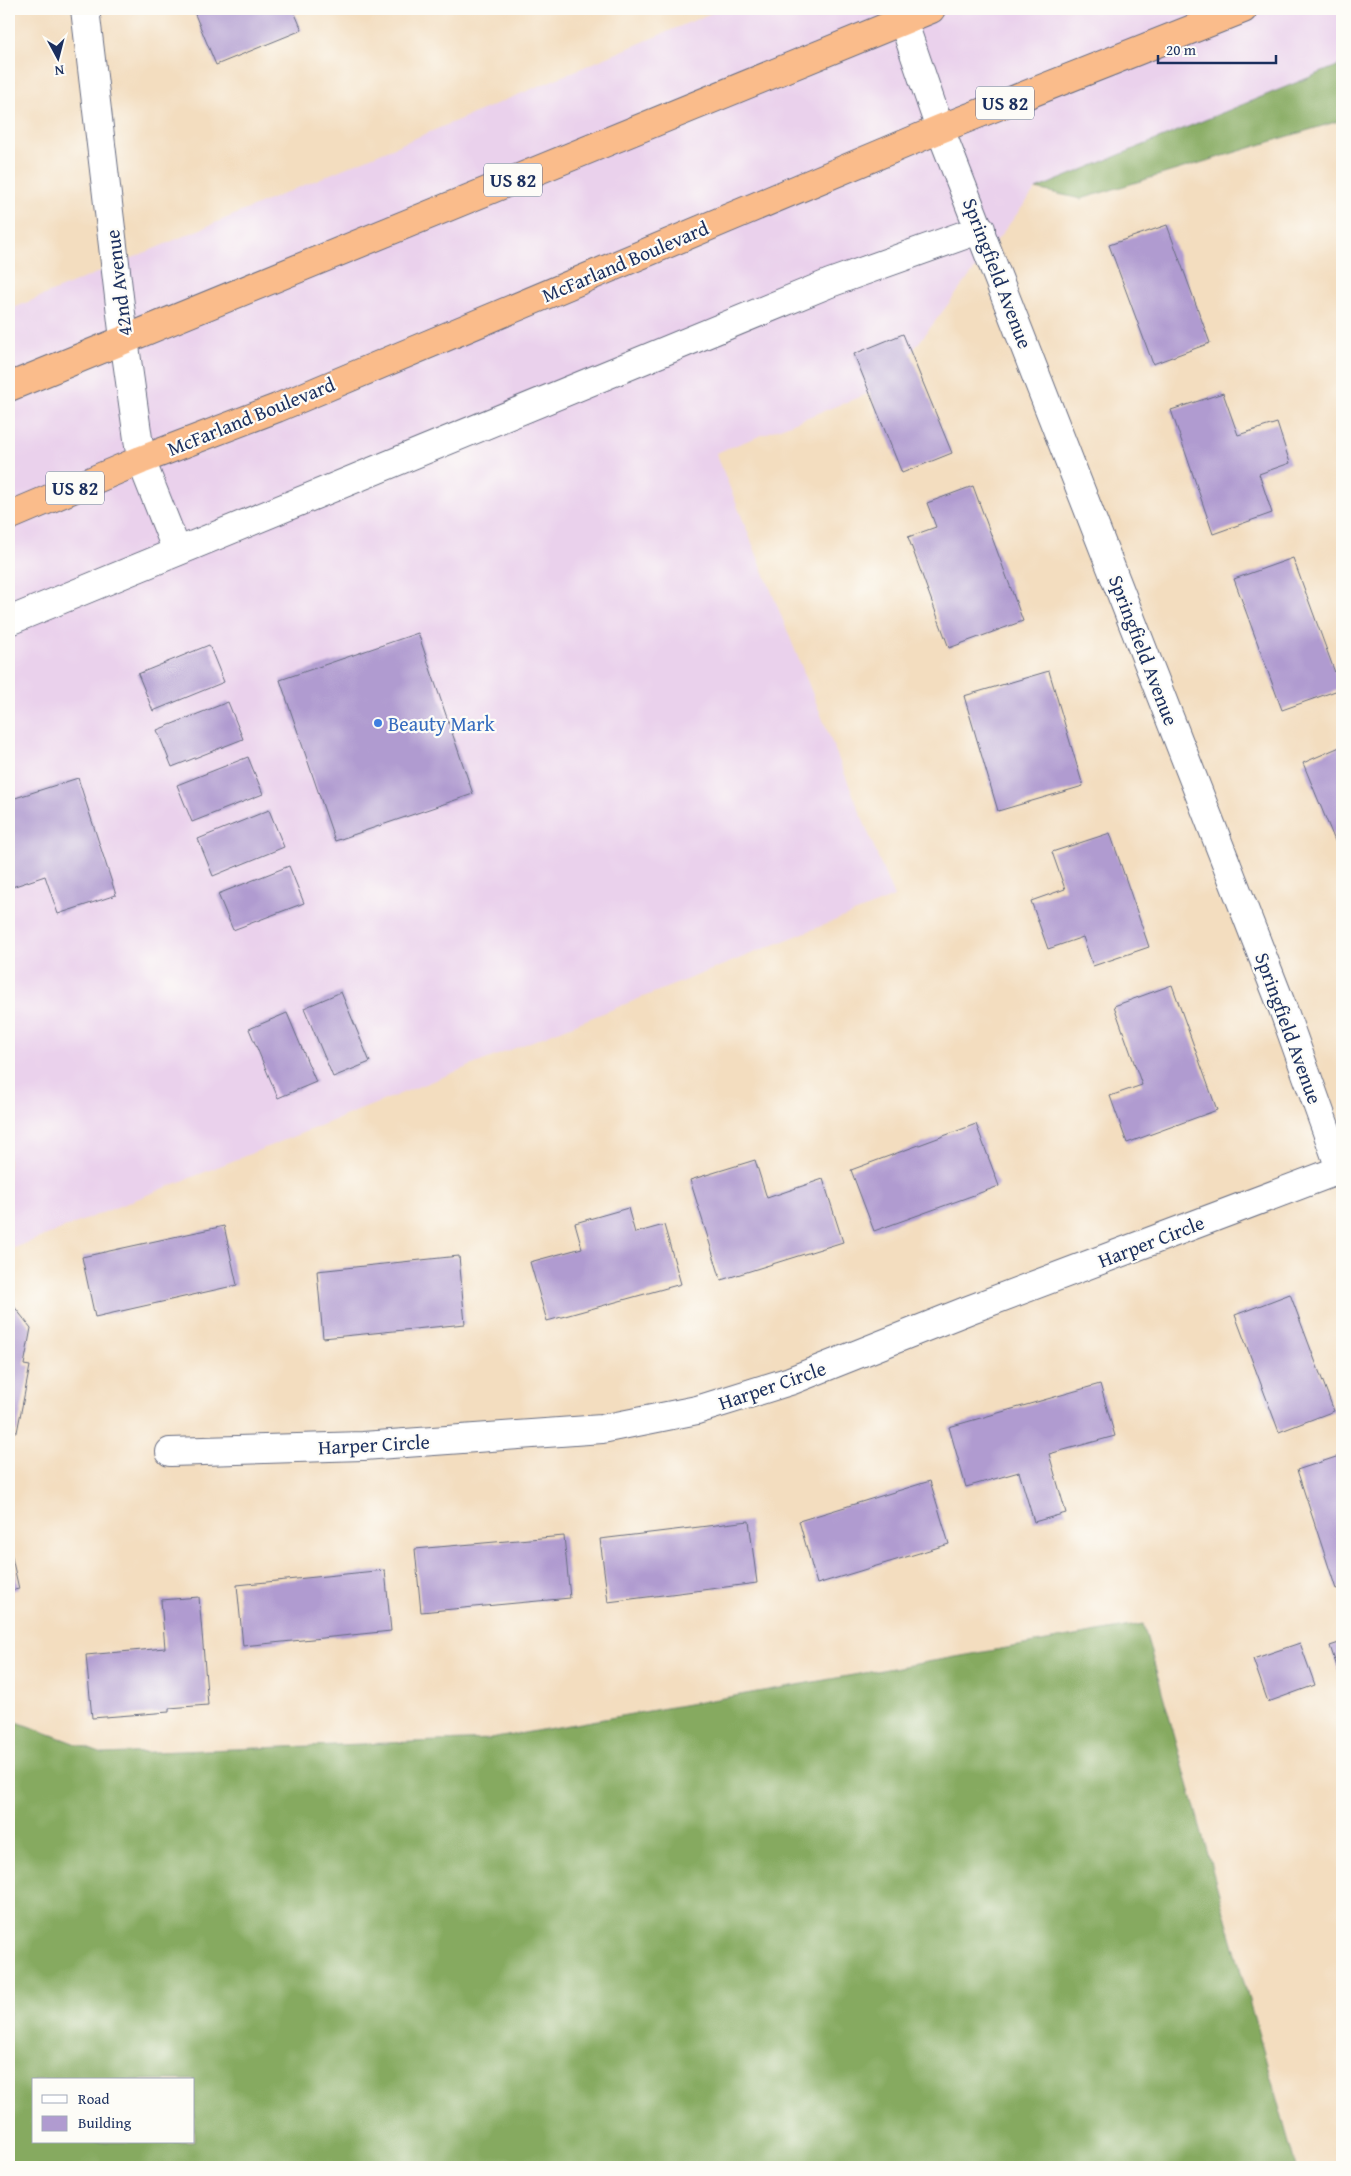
<svg xmlns="http://www.w3.org/2000/svg" width="1351" height="2176" font-family="'Gentium Book Plus',serif">
<style>
.built{fill:#ead1ec}
.forest{fill:#86aa60;stroke:#506c5f;fill-rule:evenodd}
.building{fill:#b09bd0}
.lines{fill:none;stroke-linecap:round;stroke-linejoin:round}
.minor-casing{stroke:#676c80;stroke-width:30}
.highway-casing{stroke:#676c80;stroke-width:30}
.minor{stroke:#fff;stroke-width:28}
.highway{stroke:#fabc8b;stroke-width:28}
.shop-dot{fill:#3f7fe0;stroke:#fdfcf7;stroke-width:2}
.labels{text-anchor:middle;dominant-baseline:central;stroke-width:4.5;stroke-linejoin:round;paint-order:stroke}
.shield{fill:#fdfcf7;stroke:#5f6c8c;stroke-width:1}
.shield-label{font-size:19px;font-weight:bold;fill:#1b2f5e}
.street-label{font-size:20px;fill:#1b2f5e;stroke:#fdfcf7}
.shop-label{font-size:20px;fill:#366cbe;stroke:#fdfcf7;text-anchor:start}
</style>
<rect width="100%" height="100%" fill="#fdfcf7"/>
<filter id="ink" filterUnits="userSpaceOnUse"><feTurbulence type="fractalNoise" baseFrequency=".02" numOctaves="2"/><feDisplacementMap in="SourceGraphic" scale="10" xChannelSelector="R" yChannelSelector="G"/><feConvolveMatrix kernelMatrix="1 2 1 2 8 2 1 2 1" color-interpolation-filters="sRGB"/></filter>
<filter id="wash" filterUnits="userSpaceOnUse"><feTurbulence type="fractalNoise" baseFrequency=".0096" numOctaves="4" result="noise"/><feDisplacementMap in="SourceGraphic" scale="20" xChannelSelector="R" yChannelSelector="G"/><feGaussianBlur stdDeviation="1.12" result="paint"/><feColorMatrix in="noise" values="0 0 0 0 0 0 0 0 0 0 0 0 0 0 0 0 0 1.4 0 .05"/><feComposite in="paint" operator="in"/></filter>
<g filter="url(#wash)">
<rect width="100%" height="100%" fill="#f3ddbf"/>
<polygon class="built" points="721,9 1342,9 1342,64 1036,189 885,387 716,453 894,897 9,1250 9,310"/>
<g class="forest">
<polygon points="1342,64 1342,120 1081,199 1036,189"/>
<path d="M 1143,1624 L 1296,2167 L 9,2167 L 9,1719 L 103,1754 L 490,1739 ZM 34,2080 L 194,2080 L 194,2142 L 34,2142 Z"/>
</g>
<g id="blocks">
<g class="building">
<polygon points="202,9 293,9 302,30 216,65 194,12"/>
<polygon points="1167,225 1210,343 1153,364 1109,245"/>
<polygon points="903,334 952,453 902,473 854,354"/>
<polygon points="1223,393 1238,435 1277,423 1290,463 1259,474 1272,513 1213,534 1171,410"/>
<polygon points="973,486 1023,621 949,648 908,537 936,527 927,503"/>
<polygon points="1293,558 1341,689 1282,710 1234,579"/>
<polygon points="418,633 473,794 335,841 280,680"/>
<polygon points="209,645 224,682 153,711 138,674"/>
<polygon points="1049,671 1083,786 998,811 964,696"/>
<polygon points="228,702 243,739 172,767 157,730"/>
<polygon points="1342,746 1342,858 1303,763"/>
<polygon points="248,757 263,794 192,822 177,785"/>
<polygon points="78,778 116,895 58,914 45,876 9,888 9,800"/>
<polygon points="269,810 284,847 213,876 198,839"/>
<polygon points="1110,833 1149,947 1093,966 1083,937 1048,949 1031,901 1065,889 1052,852"/>
<polygon points="289,866 304,903 233,930 218,894"/>
<polygon points="1172,985 1217,1110 1127,1143 1110,1096 1142,1085 1114,1006"/>
<polygon points="341,992 370,1062 333,1077 304,1008"/>
<polygon points="287,1013 316,1082 278,1098 249,1029"/>
<polygon points="976,1124 999,1186 874,1231 851,1170"/>
<polygon points="755,1160 767,1198 823,1179 843,1242 721,1280 690,1180"/>
<polygon points="628,1208 635,1233 664,1225 681,1284 547,1321 530,1262 582,1248 575,1223"/>
<polygon points="224,1226 237,1285 95,1317 82,1257"/>
<polygon points="459,1256 465,1324 323,1338 317,1271"/>
<polygon points="1290,1294 1334,1411 1279,1432 1235,1315"/>
<polygon points="9,1300 31,1328 24,1365 30,1366 17,1432 9,1431"/>
<polygon points="1100,1384 1115,1436 1049,1454 1066,1513 1034,1522 1019,1472 966,1487 949,1427"/>
<polygon points="1342,1455 1342,1587 1336,1589 1297,1470"/>
<polygon points="930,1481 949,1544 817,1584 799,1521"/>
<polygon points="749,1521 757,1583 608,1602 600,1539"/>
<polygon points="564,1536 570,1598 421,1612 415,1549"/>
<polygon points="9,1544 19,1589 9,1591"/>
<polygon points="385,1570 391,1631 243,1646 237,1585"/>
<polygon points="199,1597 208,1705 169,1708 169,1712 92,1718 86,1655 165,1648 161,1600"/>
<polygon points="1342,1642 1342,1682 1330,1646"/>
<polygon points="1300,1643 1315,1685 1268,1702 1253,1659"/>
</g>
</g>
</g>
<g filter="url(#ink)">
<use href="#blocks" fill-opacity="0" stroke="#676c80" stroke-width="1"/>
<g class="lines">
<g class="minor-casing">
<g id="minor">
<polyline points="85,9 124,339 141,460 177,551"/>
<polyline points="899,9 940,129 1283,1009 1342,1174"/>
<polyline points="9,621 830,283 981,229"/>
<polyline points="170,1452 363,1446 602,1429 697,1410 790,1381 971,1309 1342,1169"/>
</g>
</g>
<g class="highway-casing">
<g id="highway">
<polyline points="9,387 931,9"/>
<polyline points="9,516 141,460 277,408 940,129 1243,9"/>
</g>
</g>
<use href="#minor" class="minor"/>
<use href="#highway" class="highway"/>
</g>
</g>
<circle class="shop-dot" cx="378" cy="723" r="5"/>
<g class="labels">
<g class="shield">
<rect x="976" y="86.5" width="58" height="33" rx="4"/>
<rect x="484" y="163.5" width="58" height="33" rx="4"/>
<rect x="46" y="471.5" width="58" height="33" rx="4"/>
</g>
<g class="shield-label">
<text x="1005" y="103">US 82</text>
<text x="513" y="180">US 82</text>
<text x="75" y="488">US 82</text>
</g>
<g class="street-label">
<text transform="translate(625 261) rotate(-23)">McFarland Boulevard</text>
<text transform="translate(998 273) rotate(69)">Springfield Avenue</text>
<text transform="translate(118 283) rotate(-97)">42nd Avenue</text>
<text transform="translate(251 416) rotate(-22)">McFarland Boulevard</text>
<text transform="translate(1144 650) rotate(69)">Springfield Avenue</text>
<text transform="translate(1289 1028) rotate(70)">Springfield Avenue</text>
<text transform="translate(1151 1241) rotate(-21)">Harper Circle</text>
<text transform="translate(772 1385) rotate(-19)">Harper Circle</text>
<text transform="translate(374 1444) rotate(-3)">Harper Circle</text>
</g>
<g class="shop-label">
<text x="388" y="723">Beauty Mark</text>
</g>
</g>
<rect width="1351" height="2176" fill="none" stroke="#fdfcf7" stroke-width="30"/>
<rect x="32" y="2078" width="162" height="65" fill="#fdfcf7" stroke="#a3aaba"/>
<rect x="42" y="2095" width="25" height="8" fill="#ffffff" stroke="#a3aaba"/>
<text x="78" y="2104" font-size="15" fill="#1b2f5e">Road</text>
<rect x="42" y="2116" width="25" height="15" fill="#b09bd0" stroke="#a3aaba"/>
<text x="78" y="2128" font-size="15" fill="#1b2f5e">Building</text>
<g transform="translate(58 58) rotate(173)" stroke="#fdfcf7" stroke-width="4" paint-order="stroke">
<path d="M0-4L9 19L0 12L-9 19Z" fill="#1b2f5e"/>
<text y="-8" font-size="14" font-weight="bold" text-anchor="middle" fill="#1b2f5e">N</text>
</g>
<path d="M1158 55v8h118v-8" fill="none" stroke="#1b2f5e" stroke-width="2.5"/>
<text x="1166" y="55" font-size="15" fill="#1b2f5e" stroke="#fdfcf7" stroke-width="4" paint-order="stroke">20 m</text>
</svg>
